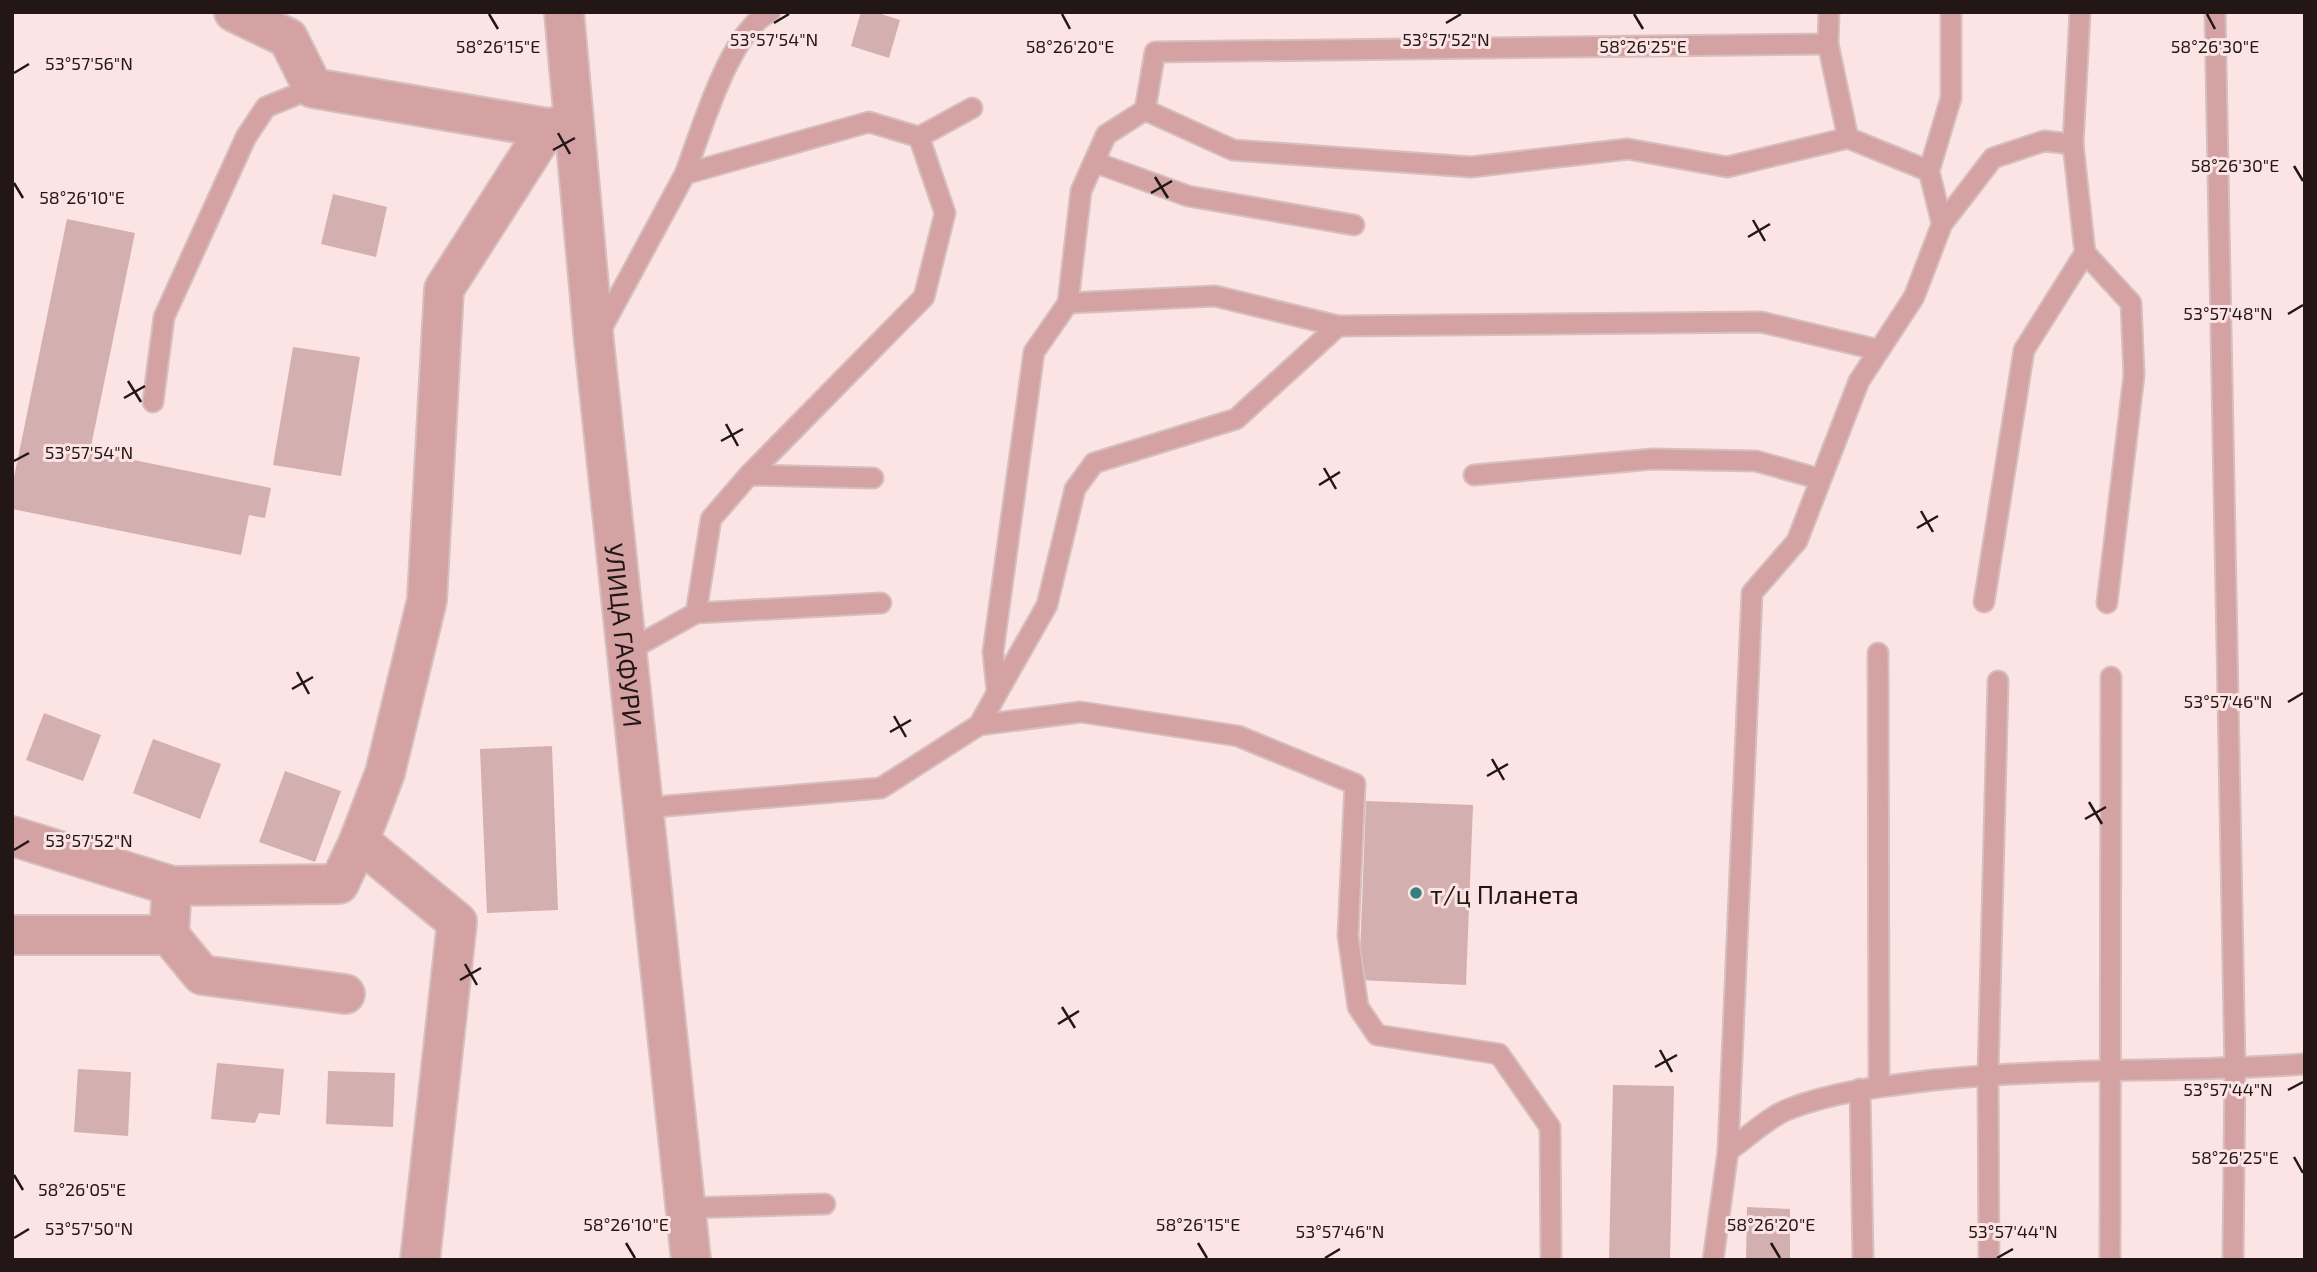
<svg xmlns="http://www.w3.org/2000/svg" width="2317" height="1272" font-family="'Exo 2',sans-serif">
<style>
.building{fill:#d4afaf}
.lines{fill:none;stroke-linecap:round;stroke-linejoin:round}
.service-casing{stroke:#d5bfbf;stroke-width:23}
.minor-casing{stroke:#d5bfbf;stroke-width:42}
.service{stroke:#d4a2a3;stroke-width:19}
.minor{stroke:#d4a2a3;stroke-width:38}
.ticks{fill:none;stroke:#231616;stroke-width:2.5}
.poi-dot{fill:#378082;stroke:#fce4e4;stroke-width:2.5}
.labels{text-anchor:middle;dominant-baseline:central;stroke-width:6;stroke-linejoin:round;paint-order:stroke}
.street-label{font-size:26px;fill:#231616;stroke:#fce4e4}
.poi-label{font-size:26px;fill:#231616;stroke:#fce4e4;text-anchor:start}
.ticks-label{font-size:18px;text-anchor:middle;fill:#231616;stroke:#fce4e4;stroke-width:6;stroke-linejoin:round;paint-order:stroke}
</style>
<rect width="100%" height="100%" fill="#fce4e4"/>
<g class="building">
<polygon points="861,12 875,12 900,20 889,58 851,46"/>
<polygon points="333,194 387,207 376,257 321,244"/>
<polygon points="67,219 135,233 90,451 271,488 265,518 249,515 241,555 12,509 12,487"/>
<polygon points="293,347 360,357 341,476 273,465"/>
<polygon points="44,713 101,735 83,781 26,760"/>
<polygon points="153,739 221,764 200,819 133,793"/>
<polygon points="552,746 558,910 487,913 480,749"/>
<polygon points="285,771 341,791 315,862 259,842"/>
<polygon points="1366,801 1473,805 1466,985 1359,980"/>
<polygon points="217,1063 284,1069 280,1115 259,1113 255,1123 211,1119"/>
<polygon points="78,1069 131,1072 128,1136 74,1132"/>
<polygon points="328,1071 395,1073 393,1127 326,1124"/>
<polygon points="1613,1085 1674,1086 1670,1260 1609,1260"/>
<polygon points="1747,1207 1790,1209 1790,1260 1746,1260"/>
</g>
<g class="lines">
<g class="service-casing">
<g id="service">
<polyline points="1829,12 1828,44 1848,138"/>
<polyline points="2215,12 2235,1069 2233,1260"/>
<polyline points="1828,44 1155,52 1145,110 1106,135 1081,191 1068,303 1215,296 1338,326 1761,322 1879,350"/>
<polyline points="1145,110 1233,150 1471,167 1628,149 1727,167 1848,138 1929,171"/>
<polyline points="1094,162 1188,196 1354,225"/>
<path d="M 685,174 C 701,132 729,32 770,12"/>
<polyline points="1942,224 1993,158 2044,141 2073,144 2080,12"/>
<polyline points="2085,253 2131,303 2134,375 2107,603"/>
<polyline points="598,335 685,174 869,122 919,137"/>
<polyline points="153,402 164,317 246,137 266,107 313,88"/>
<polyline points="749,475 924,297 945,213 919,137 972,108"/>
<polyline points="1474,475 1653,459 1756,461 1820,479"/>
<polyline points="1984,602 2024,350 2085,253 2073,144"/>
<polyline points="696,613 711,519 749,475 873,478"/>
<polyline points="626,652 696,613 881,603"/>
<polyline points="1878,653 1879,1086"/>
<polyline points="997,691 993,652 1034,352 1068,303"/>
<polyline points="979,725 1081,712 1238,736 1355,784 1348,936 1358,1007 1377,1035 1499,1054 1550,1127 1551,1260"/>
<polyline points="643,808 881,788 979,725 1047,605 1075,489 1094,463 1236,419 1338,326"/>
<polyline points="1860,1089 1863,1260"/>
<path d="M 1728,1151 C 1747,1138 1768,1117 1789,1109 C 1836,1091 1885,1086 1934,1080 C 2058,1067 2181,1073 2305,1064"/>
<polyline points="685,1208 825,1204"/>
<polyline points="1713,1260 1728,1151 1752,593 1797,541 1859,381 1914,297 1942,224 1929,171 1951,98 1951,12"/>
<polyline points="1989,1260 1988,1074 1998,681"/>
<polyline points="2110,1260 2111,677"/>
</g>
</g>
<g class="minor-casing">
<g id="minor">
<polyline points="234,12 288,38 313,88 547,128 571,125"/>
<path id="s1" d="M 564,12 L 594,342 L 691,1260"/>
<polyline points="12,836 172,886"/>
<polyline points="359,841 457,922 420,1260"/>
<polyline points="12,935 169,935 202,975 345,994"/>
<polyline points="169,935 172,886 339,884 359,841 385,773 427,600 444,289 547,128"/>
</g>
</g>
<use href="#service" class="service"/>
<use href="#minor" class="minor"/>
</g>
<path class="ticks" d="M 489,14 L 498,29M 1062,14 L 1070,29M 1634,14 L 1643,29M 2207,14 L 2215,29M 774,23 L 789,14M 1446,23 L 1461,14M 14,73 L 29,64M 558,133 L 570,154M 553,150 L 575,138M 2294,166 L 2303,181M 1155,177 L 1168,198M 14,183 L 23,198M 1151,193 L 1172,181M 1753,220 L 1765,241M 1748,237 L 1770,224M 2288,314 L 2303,305M 128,381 L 141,402M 124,398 L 145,386M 726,424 L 738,446M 721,441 L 743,429M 14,461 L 29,453M 1324,468 L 1336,489M 1319,485 L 1340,472M 1921,511 L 1933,532M 1917,528 L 1938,516M 297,672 L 309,694M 292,689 L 313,677M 2288,702 L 2303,693M 894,716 L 906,737M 890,732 L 911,720M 1492,759 L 1504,780M 1487,776 L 1508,764M 2089,802 L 2102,824M 2085,819 L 2106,807M 14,850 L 29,841M 465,964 L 477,985M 460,980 L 481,968M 1062,1007 L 1075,1028M 1058,1024 L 1079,1011M 1660,1050 L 1672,1072M 1655,1067 L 1677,1055M 2288,1090 L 2303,1082M 2294,1157 L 2303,1173M 14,1175 L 23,1190M 14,1238 L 29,1229M 626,1243 L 635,1258M 1198,1243 L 1207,1258M 1771,1243 L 1780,1258M 1325,1258 L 1340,1249M 1997,1258 L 2013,1249"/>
<circle class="poi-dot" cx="1416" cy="893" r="7"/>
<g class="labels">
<g class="street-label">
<text stroke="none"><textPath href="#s1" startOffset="626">УЛИЦА ГАФУРИ</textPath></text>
</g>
<g class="poi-label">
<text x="1430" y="893">т/ц Планета</text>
</g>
</g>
<g class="ticks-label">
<text x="774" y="46">53°57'54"N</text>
<text x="1446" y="46">53°57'52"N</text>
<text x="498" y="53">58°26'15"E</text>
<text x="1070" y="53">58°26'20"E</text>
<text x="1643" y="53">58°26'25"E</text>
<text x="2215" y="53">58°26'30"E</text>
<text x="89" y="70">53°57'56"N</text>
<text x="2235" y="172">58°26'30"E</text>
<text x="82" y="204">58°26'10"E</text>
<text x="2228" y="320">53°57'48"N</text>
<text x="89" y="459">53°57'54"N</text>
<text x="2228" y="708">53°57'46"N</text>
<text x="89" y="847">53°57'52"N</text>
<text x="2228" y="1096">53°57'44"N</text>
<text x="2235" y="1164">58°26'25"E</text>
<text x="82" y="1196">58°26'05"E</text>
<text x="626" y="1231">58°26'10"E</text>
<text x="1198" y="1231">58°26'15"E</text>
<text x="1771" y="1231">58°26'20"E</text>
<text x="89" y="1235">53°57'50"N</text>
<text x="1340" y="1238">53°57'46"N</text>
<text x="2013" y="1238">53°57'44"N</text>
</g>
<rect width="2317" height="1272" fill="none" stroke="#231616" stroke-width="28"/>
</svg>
